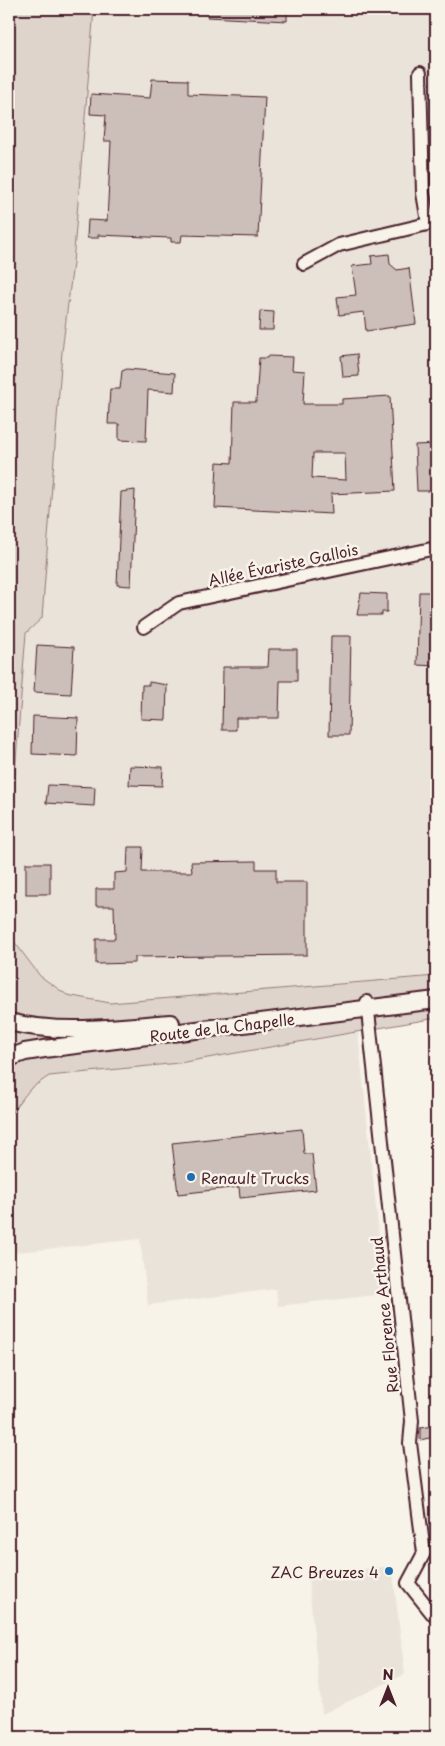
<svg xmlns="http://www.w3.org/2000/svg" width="445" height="1746" font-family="'Playpen Sans',sans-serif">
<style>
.built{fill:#eae3da}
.green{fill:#ded4cc;stroke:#947a7c}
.building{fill:#ccbfb9;stroke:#4a1f2b;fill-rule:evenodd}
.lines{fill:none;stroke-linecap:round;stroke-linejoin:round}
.minor-casing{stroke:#4a1f2b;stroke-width:16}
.major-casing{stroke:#4a1f2b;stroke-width:20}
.minor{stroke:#f7f3e8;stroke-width:12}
.major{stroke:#f7f3e8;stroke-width:16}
.poi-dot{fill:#1f6fb2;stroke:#f7f3e8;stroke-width:2}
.labels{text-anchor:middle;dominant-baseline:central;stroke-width:5;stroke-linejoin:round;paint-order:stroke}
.street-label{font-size:15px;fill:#4a1f2b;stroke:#f7f3e8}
.poi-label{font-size:15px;fill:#4a1f2b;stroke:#f7f3e8;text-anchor:start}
</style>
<rect width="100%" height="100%" fill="#f7f3e8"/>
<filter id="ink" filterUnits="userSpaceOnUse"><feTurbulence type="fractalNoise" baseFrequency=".02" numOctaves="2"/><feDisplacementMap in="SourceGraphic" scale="10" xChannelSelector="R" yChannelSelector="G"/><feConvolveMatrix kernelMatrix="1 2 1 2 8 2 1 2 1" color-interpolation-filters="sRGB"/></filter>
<g filter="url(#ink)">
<g class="built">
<polygon points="94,9 436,9 436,976 110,1003 67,995 40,976 10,936 9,849 26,632 42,618 62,352 73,263"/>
<polygon points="358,1032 385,1294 278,1306 276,1289 148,1305 140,1239 9,1253 9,1116 30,1089 48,1076 179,1063"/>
<polygon points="392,1566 405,1674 322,1714 308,1575"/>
</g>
<g class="green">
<polygon points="9,9 94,9 73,263 62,352 42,618 26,633 9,849"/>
<polygon points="9,880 10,936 40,976 67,995 110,1003 436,976 436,1018 179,1063 49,1076 30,1089 9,1116"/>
</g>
<g class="building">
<polygon points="207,9 287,9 287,21 207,17"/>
<polygon points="152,79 188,80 188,94 265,97 258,237 182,235 181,242 171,242 171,238 98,235 98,238 87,238 88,220 107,221 111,141 104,141 106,115 90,114 91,94 150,98"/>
<polygon points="389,254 390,264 397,270 409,268 416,324 366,331 364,312 339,315 337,297 356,295 352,266 372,264 371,256"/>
<polygon points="260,311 274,312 273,330 259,330"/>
<polygon points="357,354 359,376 343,377 341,356"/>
<path d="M 268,356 L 293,357 L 292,370 L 305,371 L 303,404 L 342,404 L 342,399 L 390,396 L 395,491 L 331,494 L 332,514 L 215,508 L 217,462 L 232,463 L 234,402 L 256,402 L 259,358 L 267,358 ZM 313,453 L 345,453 L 346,480 L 312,478 Z"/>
<polygon points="127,369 175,373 174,392 148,390 146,441 119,440 119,424 108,424 110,389 120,389 122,371"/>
<polygon points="436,444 436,491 417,491 415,445"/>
<polygon points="135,490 131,586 117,585 121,492"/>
<polygon points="419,592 436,592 436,666 417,665"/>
<polygon points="361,593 387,594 387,612 382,612 382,615 357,615"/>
<polygon points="331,636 351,636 349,735 329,735"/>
<polygon points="37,645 74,647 71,694 34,692"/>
<polygon points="269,649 297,649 297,681 280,681 279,718 236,718 236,730 222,730 223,667 268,667"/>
<polygon points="149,682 167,685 166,720 141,719 142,685 149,685"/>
<polygon points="33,716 78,718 77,756 32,754"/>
<polygon points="130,766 163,767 162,786 129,785"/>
<polygon points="48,785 95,787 94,806 46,803"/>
<polygon points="128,847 143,847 142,872 192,872 191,862 256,861 256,869 276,869 276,882 307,882 307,955 135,957 135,963 96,964 96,939 115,939 114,906 96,906 96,889 114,889 114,873 127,872"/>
<rect x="26" y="863" width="24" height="31"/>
<polygon points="302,1129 304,1154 312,1154 316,1190 240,1198 239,1187 178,1194 172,1143"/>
<polygon points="433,1426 434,1437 420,1440 420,1428"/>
</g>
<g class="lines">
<g class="minor-casing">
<g id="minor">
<polyline points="420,73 423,193 428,222"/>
<polyline points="304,264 339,245 436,222"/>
<polyline points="144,627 179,603 436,548"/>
<polyline points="367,1002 412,1421 410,1443 424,1553 408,1583 432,1613"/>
</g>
</g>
<g class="major-casing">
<g id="major">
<path d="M 9,1022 C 60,1035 118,1027 171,1023"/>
<polyline points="9,1058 25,1052 44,1049 436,1000"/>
</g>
</g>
<use href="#minor" class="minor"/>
<use href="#major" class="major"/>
</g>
</g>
<g class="poi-dot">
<circle cx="191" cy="1177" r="5"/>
<circle cx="389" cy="1571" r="5"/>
</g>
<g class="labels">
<g class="street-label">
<text transform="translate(283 564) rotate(-12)">Allée Évariste Gallois</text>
<text transform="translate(222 1027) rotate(-7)">Route de la Chapelle</text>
<text transform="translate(384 1315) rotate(-96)">Rue Florence Arthaud</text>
</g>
<g class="poi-label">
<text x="201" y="1177">Renault Trucks</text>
<text x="379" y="1571" text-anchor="end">ZAC Breuzes 4</text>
</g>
</g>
<rect width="445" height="1746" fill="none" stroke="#f7f3e8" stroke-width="30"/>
<rect x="15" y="15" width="415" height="1716" fill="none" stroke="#4a1f2b" stroke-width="2" filter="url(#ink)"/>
<g transform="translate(388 1688)" stroke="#f7f3e8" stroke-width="4" paint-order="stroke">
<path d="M0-4L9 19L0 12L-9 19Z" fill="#4a1f2b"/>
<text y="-8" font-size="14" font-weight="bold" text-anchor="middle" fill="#4a1f2b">N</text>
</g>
</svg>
